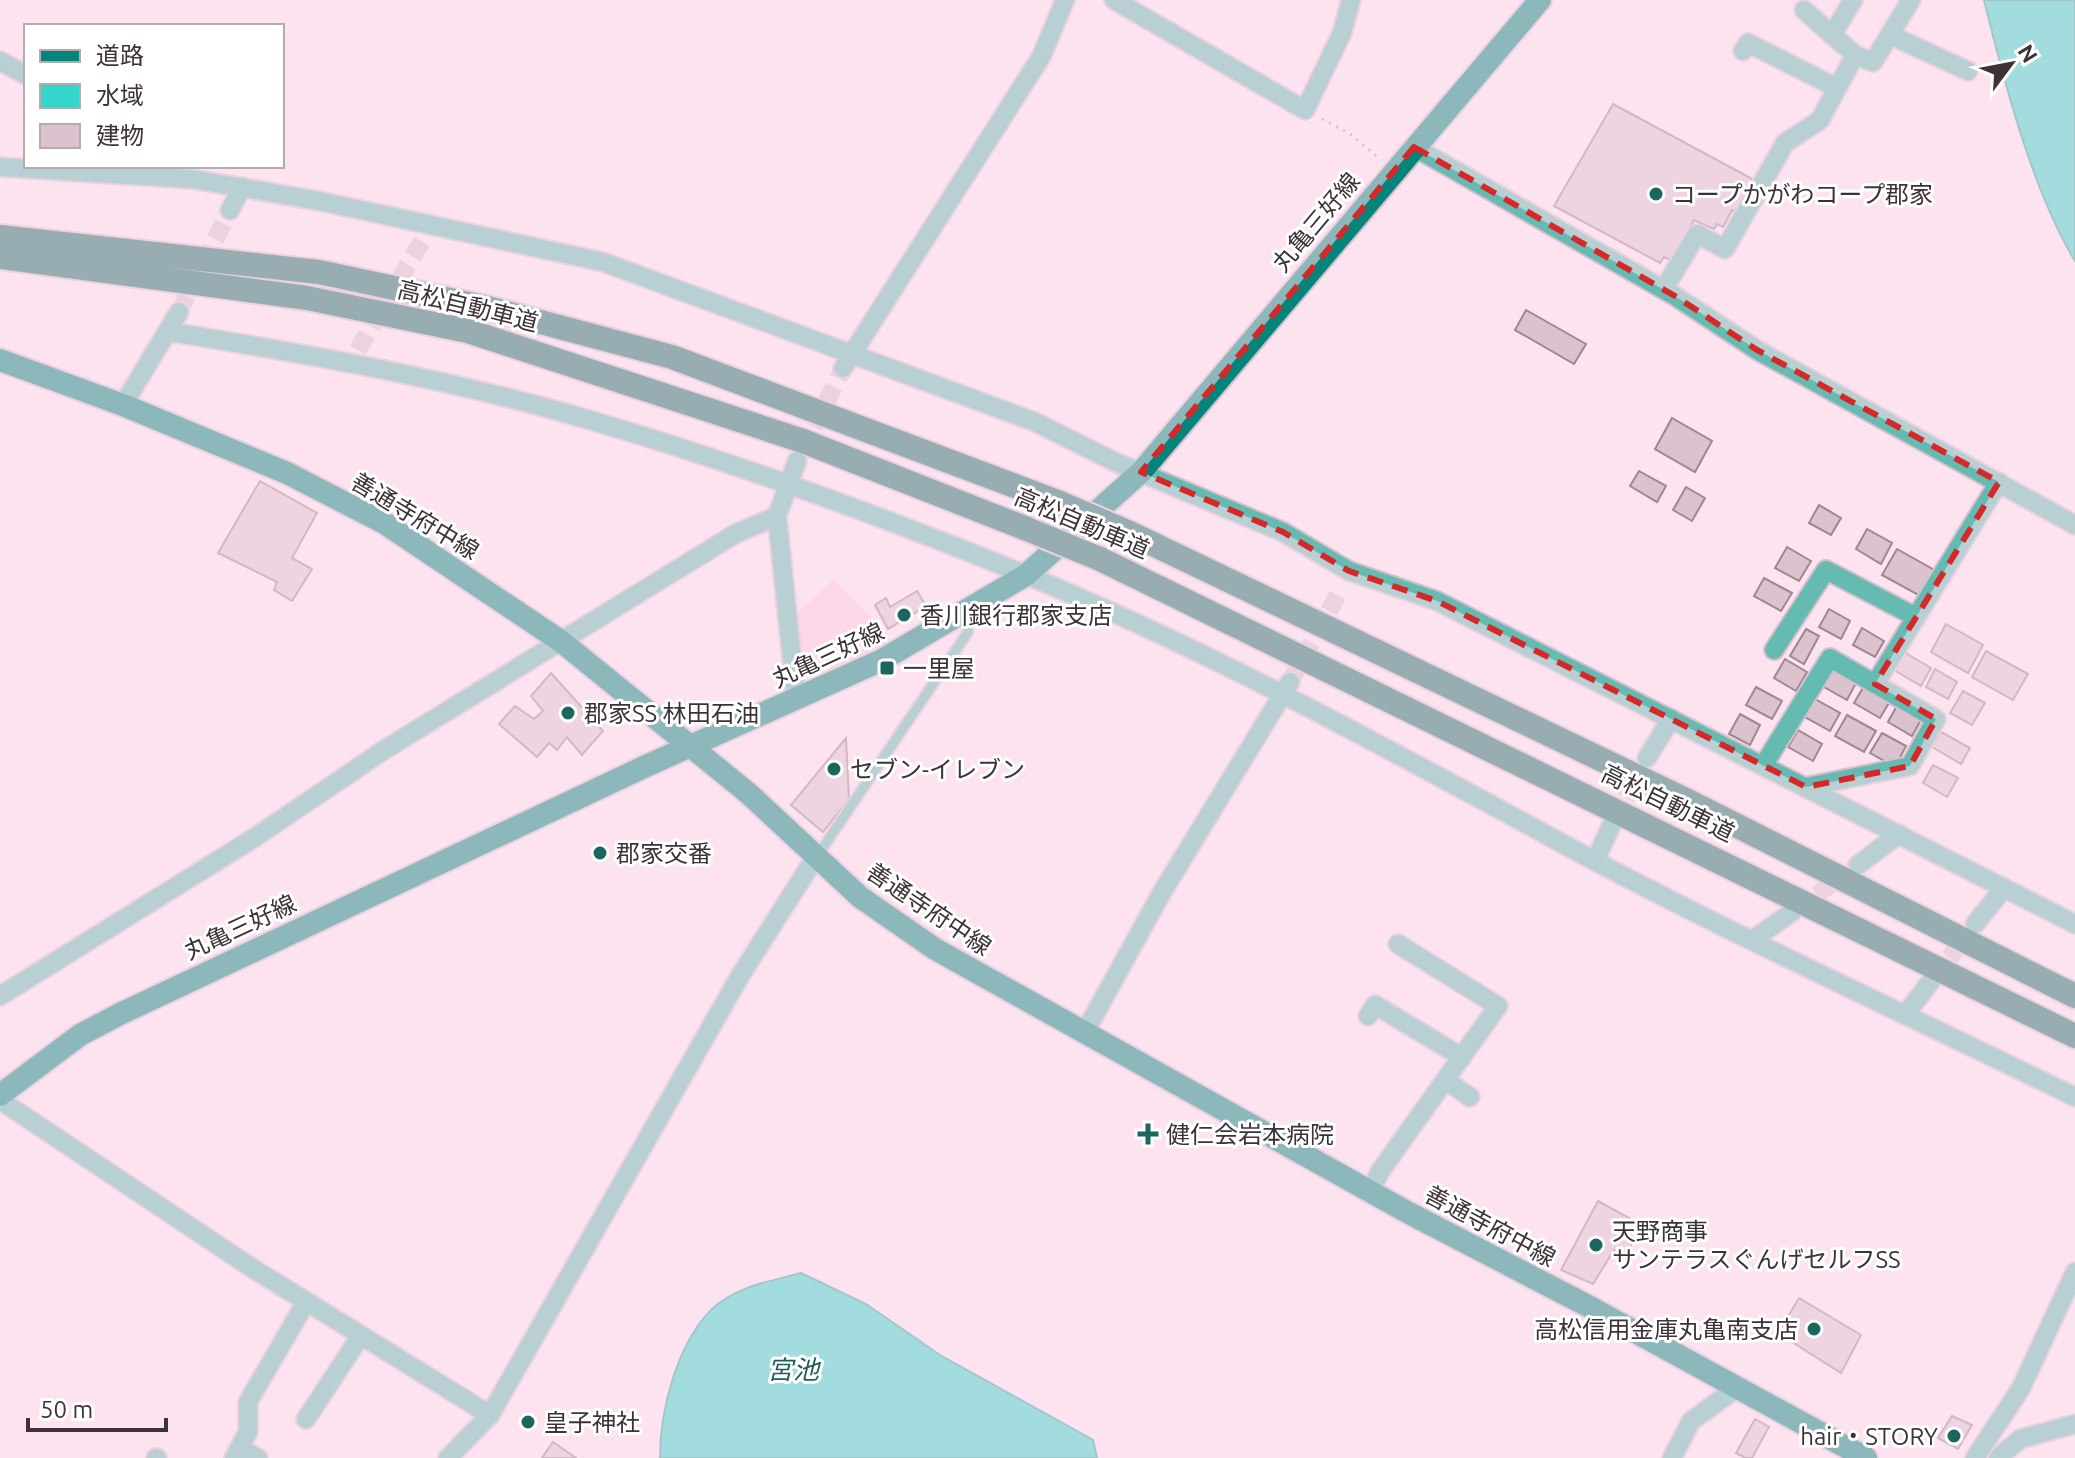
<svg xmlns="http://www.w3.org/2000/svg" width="2075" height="1458" font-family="Ubuntu,'Noto Sans JP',sans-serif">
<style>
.green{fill:#f8cae1}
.water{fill:#34d6c9;stroke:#37a59d;stroke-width:2}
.building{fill:#dcc1ce;stroke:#9e8692;stroke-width:2}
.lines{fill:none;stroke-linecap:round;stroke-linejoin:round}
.minor-tunnel{stroke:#d7bfcb;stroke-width:18;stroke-dasharray:18 9;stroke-linecap:butt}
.service-casing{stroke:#d7bfcb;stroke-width:13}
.minor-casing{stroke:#d7bfcb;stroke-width:22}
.primary-casing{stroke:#d7bfcb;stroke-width:26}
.motorway-casing{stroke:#d7bfcb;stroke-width:28}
.path{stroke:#ab97a1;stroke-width:3;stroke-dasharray:2 6;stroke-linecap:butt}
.service{stroke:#65bbb2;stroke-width:9}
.minor{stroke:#65bbb2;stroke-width:18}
.primary{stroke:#04857c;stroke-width:22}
.motorway{stroke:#1d6d66;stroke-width:24}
.motorway-bridge-casing{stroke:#d7bfcb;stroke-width:28;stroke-linecap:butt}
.motorway-bridge{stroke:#1d6d66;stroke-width:24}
.marked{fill:none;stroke:#d62828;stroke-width:6;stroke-dasharray:16 10;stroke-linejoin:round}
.poi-dot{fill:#1b6760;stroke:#fff;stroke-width:3}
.labels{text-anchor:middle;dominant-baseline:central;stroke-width:6;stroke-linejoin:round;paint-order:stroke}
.poi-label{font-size:24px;fill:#3d3237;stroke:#fff;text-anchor:start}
.street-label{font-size:24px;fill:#3d3237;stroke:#fff}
.water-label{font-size:26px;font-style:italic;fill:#205e59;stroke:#fff}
</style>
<rect width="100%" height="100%" fill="#fde2f0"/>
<polygon class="green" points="833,580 871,617 881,638 885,637 888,643 831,670 800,650 797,614"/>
<g class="water">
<path d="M 1984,0 L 2075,0 L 2075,261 C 2032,190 2004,81 1984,0 Z"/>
<path d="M 801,1273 L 866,1304 L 940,1355 L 1093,1440 L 1097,1458 L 660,1458 C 660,1410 677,1345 711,1310 C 734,1287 771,1281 801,1273 Z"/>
</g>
<g class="building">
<polygon points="1613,104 1756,181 1738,214 1732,210 1723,227 1717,224 1714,229 1694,220 1670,260 1664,257 1660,263 1554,206"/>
<polygon points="1526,310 1586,344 1574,364 1515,330"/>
<polygon points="1672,418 1712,441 1695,472 1655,449"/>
<polygon points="1639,471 1666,486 1657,502 1630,486"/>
<polygon points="260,481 317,513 292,558 312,569 292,601 274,590 277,582 218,553"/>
<polygon points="1686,487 1705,498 1692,521 1673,510"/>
<polygon points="1819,505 1841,518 1831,535 1809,523"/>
<polygon points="1867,529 1892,543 1881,564 1856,549"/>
<polygon points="1787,547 1811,561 1799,581 1775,568"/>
<polygon points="1897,549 1936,571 1922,597 1882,575"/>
<polygon points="1764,578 1792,593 1781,611 1754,596"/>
<polygon points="917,591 926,606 888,629 875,605 886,598 890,607"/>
<polygon points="1829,609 1850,621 1841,639 1819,627"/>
<polygon points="1946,624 1983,645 1968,673 1931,652"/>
<polygon points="1862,628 1884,641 1875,657 1853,645"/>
<polygon points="1806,629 1819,636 1804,664 1790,656"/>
<polygon points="1986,651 2028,674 2013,700 1972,677"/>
<polygon points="1904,652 1931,668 1921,686 1894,670"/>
<polygon points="1785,659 1807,672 1796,691 1774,678"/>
<polygon points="1832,669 1856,683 1847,700 1822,686"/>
<polygon points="1935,669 1957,682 1948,699 1926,687"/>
<polygon points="551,673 603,731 582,755 567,737 557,750 549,743 537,757 499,724 515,706 534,719 543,711 531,696"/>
<polygon points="1864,686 1890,701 1880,718 1854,703"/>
<polygon points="1756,687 1782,701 1772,719 1746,705"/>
<polygon points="1963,691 1985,703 1972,725 1950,713"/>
<polygon points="1815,699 1840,713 1830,731 1805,717"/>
<polygon points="1898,704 1922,718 1912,736 1888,722"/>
<polygon points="1740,714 1760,725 1750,745 1729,734"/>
<polygon points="1847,715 1876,731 1864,752 1835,736"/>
<polygon points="1798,730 1822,744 1813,761 1788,747"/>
<polygon points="1941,732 1970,748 1961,764 1932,747"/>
<polygon points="1882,733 1906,746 1895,767 1870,753"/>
<polygon points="846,738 849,799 823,832 791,805"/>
<polygon points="1933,765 1958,778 1947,797 1923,783"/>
<polygon points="1598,1201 1631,1219 1631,1256 1614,1250 1593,1284 1561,1270"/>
<polygon points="1799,1298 1861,1335 1841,1373 1778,1333"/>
<polygon points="1952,1416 1972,1425 1958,1449 1938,1438"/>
<polygon points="1755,1419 1769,1427 1752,1458 1746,1458 1736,1453"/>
<polygon points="553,1442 576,1458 542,1458"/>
</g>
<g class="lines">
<g class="minor-tunnel">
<polyline points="179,312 230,210"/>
<polyline points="358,350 422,241"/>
<polyline points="802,451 843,368"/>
<polyline points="1290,682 1342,587"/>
<polyline points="1613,822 1642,768"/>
<polyline points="1795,910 1849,871"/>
<polyline points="1933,979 1971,930"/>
</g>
<g class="service-casing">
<polyline id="service" points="816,858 968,632 968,612"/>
</g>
<g class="minor-casing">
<g id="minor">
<polyline points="1114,0 1305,110 1342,33 1351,0"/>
<polyline points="1832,35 1853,0"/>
<polyline points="1890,35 1968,71"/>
<polyline points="1743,51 1748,43 1837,88"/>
<polyline points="1855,55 1873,62 1911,0"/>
<polyline points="0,61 26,75"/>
<polyline points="1414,147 1675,296 1757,350 2075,525"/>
<polyline points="0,167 192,179 319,201 603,262 1035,422 1115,462 1283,532 1349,571 1437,601 2075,924"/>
<polyline points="230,210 242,187"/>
<polyline points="1664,289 1697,234 1725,249 1785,143 1820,120 1855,55 1804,10"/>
<path d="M 170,332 C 307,354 443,378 576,416 C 729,460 879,515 1026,575 C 1221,655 1406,759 1591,859 C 1750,943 1914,1018 2075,1097"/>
<polyline points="843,368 1041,57 1065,0"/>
<polyline points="123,405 179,312"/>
<polyline points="1774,650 1826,570 1916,617"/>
<polyline points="1875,684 1999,482"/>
<polyline points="796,698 777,516 797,461"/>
<polyline points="1647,758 1671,719"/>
<polyline points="1763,766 1830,658 1936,719 1910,766 1806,787"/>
<polyline points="1595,861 1613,822"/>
<polyline points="1858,865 1899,834"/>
<polyline points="1975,924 2004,888"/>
<polyline points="1754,939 1792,912"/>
<polyline points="0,996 254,838 384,750 735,534 777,516"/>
<polyline points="1906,1014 1931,981"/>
<polyline points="1368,1016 1375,1005 1462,1057"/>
<polyline points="1085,1032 1161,894 1290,682"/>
<polyline points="1445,1080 1470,1097"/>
<polyline points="0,1100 252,1268 490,1415"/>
<polyline points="1370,1191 1381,1170 1498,1006 1398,944"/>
<polyline points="306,1419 360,1337"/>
<polyline points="240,1448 258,1458"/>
<polyline points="156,1458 157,1458"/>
<polyline points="234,1458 248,1432 248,1402 306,1302"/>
<polyline points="448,1458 490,1415 740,976 815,858"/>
<polyline points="1672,1458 1691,1421 1737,1388"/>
<polyline points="1975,1458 2021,1388 2075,1272"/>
<polyline points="1998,1458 2020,1439 2075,1424"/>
</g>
</g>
<g class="primary-casing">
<g id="primary">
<polyline points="0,360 123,405 287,473 386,524 562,642 748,793 860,897 935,949 1407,1212 1588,1306 1866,1458"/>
<polyline points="0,1095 80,1035 120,1014 646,766 882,660 1026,575 1141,472 1540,0"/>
</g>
</g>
<g class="motorway-casing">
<g id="motorway">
<polyline points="0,237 319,272 488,308 672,357 1060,503"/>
<polyline points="0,257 307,298 468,331 803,441 1027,529"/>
<polyline points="1132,534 1690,802 2075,996"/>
<polyline points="1100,559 2075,1036"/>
</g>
</g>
<polyline class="path" points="1322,119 1349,133 1381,160"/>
<use href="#service" class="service"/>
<use href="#minor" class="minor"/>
<use href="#primary" class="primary"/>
<use href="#motorway" class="motorway"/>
<g class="motorway-bridge-casing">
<g id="motorway-bridge">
<polyline points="1060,503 1132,534"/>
<polyline points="1027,529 1100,559"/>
</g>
</g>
<use href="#motorway-bridge" class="motorway-bridge"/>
</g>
<path d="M0 0H2075V1458H0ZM 1414,147 L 1675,296 L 1757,350 L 1999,482 L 1875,684 L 1936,719 L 1910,766 L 1806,787 L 1437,601 L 1349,571 L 1283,532 L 1141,472 Z" fill="#fde2f0" fill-opacity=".55" fill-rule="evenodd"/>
<path class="marked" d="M 1414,147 L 1675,296 L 1757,350 L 1999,482 L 1875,684 L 1936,719 L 1910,766 L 1806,787 L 1437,601 L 1349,571 L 1283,532 L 1141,472 Z"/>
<g class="poi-dot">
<circle cx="1656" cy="194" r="8"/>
<circle cx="904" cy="615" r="8"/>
<rect x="879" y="660" width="16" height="16" rx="4"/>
<circle cx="568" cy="713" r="8"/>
<circle cx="834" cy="769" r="8"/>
<circle cx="600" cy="853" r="8"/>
<path d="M1144 1122h8v8h8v8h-8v8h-8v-8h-8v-8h8z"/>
<circle cx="1596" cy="1245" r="8"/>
<circle cx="1814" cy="1329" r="8"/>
<circle cx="528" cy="1422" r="8"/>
<circle cx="1954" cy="1436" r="8"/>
</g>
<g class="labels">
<g class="poi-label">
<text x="1672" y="194">コープかがわコープ郡家</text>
<text x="920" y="615">香川銀行郡家支店</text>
<text x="903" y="668">一里屋</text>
<text x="584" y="713">郡家SS 林田石油</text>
<text x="850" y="769">セブン-イレブン</text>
<text x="616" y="853">郡家交番</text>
<text x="1166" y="1134">健仁会岩本病院</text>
<text x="1612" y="1231">天野商事<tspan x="1612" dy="28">サンテラスぐんげセルフSS</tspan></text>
<text x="1798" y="1329" text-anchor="end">高松信用金庫丸亀南支店</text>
<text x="544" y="1422">皇子神社</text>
<text x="1938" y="1436" text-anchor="end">hair・STORY</text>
</g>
<g class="street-label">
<text transform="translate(1316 222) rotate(-50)">丸亀三好線</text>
<text transform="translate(468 306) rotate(14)">高松自動車道</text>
<text transform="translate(415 516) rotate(31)">善通寺府中線</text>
<text transform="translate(1082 523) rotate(23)">高松自動車道</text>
<text transform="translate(828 655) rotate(-25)">丸亀三好線</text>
<text transform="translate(1668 803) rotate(26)">高松自動車道</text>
<text transform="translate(929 909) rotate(34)">善通寺府中線</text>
<text transform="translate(240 927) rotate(-25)">丸亀三好線</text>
<text transform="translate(1490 1226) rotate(28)">善通寺府中線</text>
</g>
<g class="water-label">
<text x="793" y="1369">宮池</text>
</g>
</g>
<rect x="24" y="24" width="260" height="144" fill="#ffffff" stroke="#b1adaf" stroke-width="2"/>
<rect x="40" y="50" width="40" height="12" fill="#04857c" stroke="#b1adaf" stroke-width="2"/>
<text x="96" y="64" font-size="24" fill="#3d3237">道路</text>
<rect x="40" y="84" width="40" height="24" fill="#34d6c9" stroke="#b1adaf" stroke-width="2"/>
<text x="96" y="104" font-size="24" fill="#3d3237">水域</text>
<rect x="40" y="124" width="40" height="24" fill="#dcc1ce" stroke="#b1adaf" stroke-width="2"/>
<text x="96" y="144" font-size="24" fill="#3d3237">建物</text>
<g transform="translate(2011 64) rotate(58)" stroke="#ffffff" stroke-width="6" paint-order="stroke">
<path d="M0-6L14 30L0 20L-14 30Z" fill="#3d3237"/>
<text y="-12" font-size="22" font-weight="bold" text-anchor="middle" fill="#3d3237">N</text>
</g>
<path d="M28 1418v12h138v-12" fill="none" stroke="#3d3237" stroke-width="4"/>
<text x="40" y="1418" font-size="24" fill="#3d3237" stroke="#ffffff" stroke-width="6" paint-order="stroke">50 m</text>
</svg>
